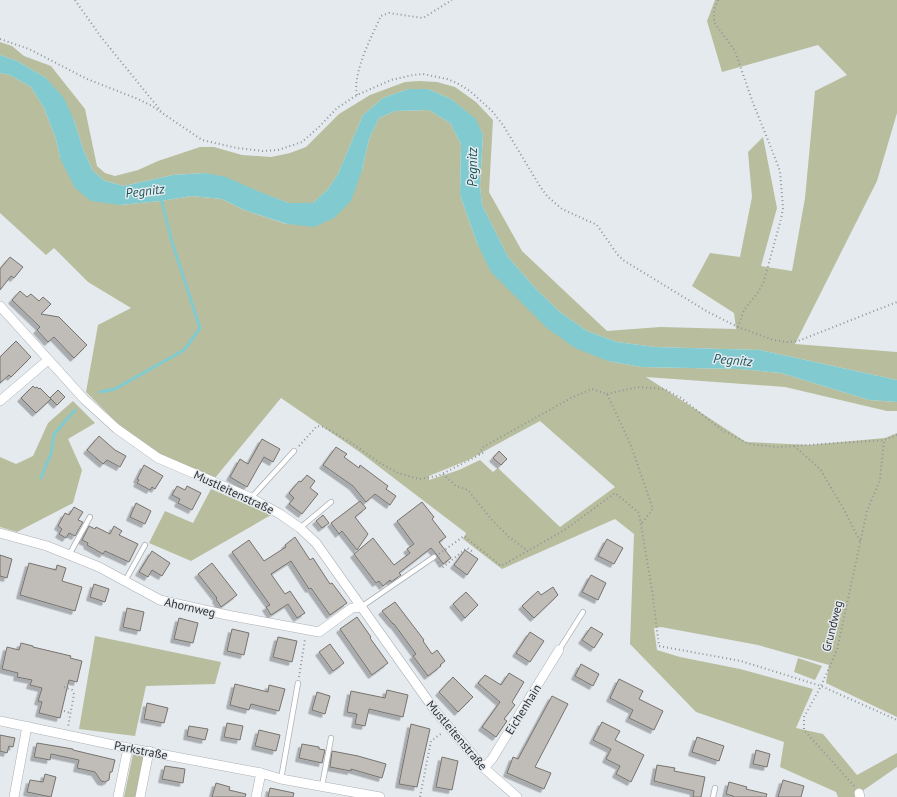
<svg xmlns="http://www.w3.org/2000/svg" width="897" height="797" font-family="'PT Sans',sans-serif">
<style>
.green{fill:#b8be9d;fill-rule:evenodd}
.water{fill:#81cbd0}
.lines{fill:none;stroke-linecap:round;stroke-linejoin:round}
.stream{stroke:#81cbd0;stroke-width:3}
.building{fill:#c0bcb7;stroke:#77736e;filter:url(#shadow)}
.service-casing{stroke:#abb0b5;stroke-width:6}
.minor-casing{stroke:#abb0b5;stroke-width:10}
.path{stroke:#919498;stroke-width:2;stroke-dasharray:1 3;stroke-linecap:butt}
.service{stroke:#fff;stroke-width:4.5}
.minor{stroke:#fff;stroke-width:9}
.labels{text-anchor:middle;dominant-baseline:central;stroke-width:3;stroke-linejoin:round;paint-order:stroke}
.street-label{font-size:12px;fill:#2e3032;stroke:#e5eaef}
.water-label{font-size:13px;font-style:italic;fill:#18575b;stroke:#e5eaef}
</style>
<defs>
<filter id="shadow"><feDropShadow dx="-3.5" dy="3.5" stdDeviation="0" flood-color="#0004"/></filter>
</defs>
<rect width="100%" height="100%" fill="#e5eaef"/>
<g class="green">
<polygon points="715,0 897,0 897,113 877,181 795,344 897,352 897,380 760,350 655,347 617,342 587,331 560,312 536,289 508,257 482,205 480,185 483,135 475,119 451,99 428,89 408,89 383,98 363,115 338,174 328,189 313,203 289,203 205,173 173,175 124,186 105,181 93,171 83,149 74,120 46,78 17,61 0,55 0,42 12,46 24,56 51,66 85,109 97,166 105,173 115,176 138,170 158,161 200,147 214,147 242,155 271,157 290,153 306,147 339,114 370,95 405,82 419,81 437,82 455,87 476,102 493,120 489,192 522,251 607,331 660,327 736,329 734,313 692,286 710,253 740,257 752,197 748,152 763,137 777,208 761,266 792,271 805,198 815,91 847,75 818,45 722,72 707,21"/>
<path d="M 0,73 L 10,75 L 31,87 L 44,108 L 56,139 L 60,158 L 120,205 L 161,201 L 192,196 L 222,199 L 244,210 L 286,224 L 362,170 L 369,139 L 379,118 L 395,111 L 429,110 L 450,123 L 461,144 L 460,195 L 477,243 L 608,361 L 641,367 L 740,369 L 781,373 L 869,400 L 897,402 L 897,411 L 887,411 L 785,387 L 646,377 L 746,442 L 809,445 L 885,438 L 897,433 L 897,717 L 826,683 L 829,665 L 758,645 L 661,627 L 654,628 L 657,650 L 680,657 L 740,669 L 813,689 L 796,728 L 823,734 L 857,775 L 897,753 L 897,767 L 858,794 L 859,797 L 838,797 L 836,792 L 780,767 L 784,742 L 696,712 L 630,644 L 634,534 L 615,519 L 502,569 L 463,539 L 466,533 L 361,453 L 281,398 L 215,478 L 160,454 L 121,427 L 86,392 L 98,325 L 131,308 L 88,282 L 54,248 L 46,255 L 0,213 ZM 540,421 L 615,487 L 560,527 L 498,468 L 493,472 L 480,460 L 459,470 L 429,480 L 429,476 L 468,460 Z"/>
<polygon points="73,401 95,423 68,439 82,470 73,503 17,532 0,527 0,457 16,464 33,456 48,423"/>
<polygon points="211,489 271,515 191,561 149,543 165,511 193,523"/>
<polygon points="95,636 221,662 215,684 146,686 135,736 79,729"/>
<polygon points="798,658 822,666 815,680 794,672"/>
<polygon points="133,754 145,757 137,797 124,797"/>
</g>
<polygon class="water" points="0,55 17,61 46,78 64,98 74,120 83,149 93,171 105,181 124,186 173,175 205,173 226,177 260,192 289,203 313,203 328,189 338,174 363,115 383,98 408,89 428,89 451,99 476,119 483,135 480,185 482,205 508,257 536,289 560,312 587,331 617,342 655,347 760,350 897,380 897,402 869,400 781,373 740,369 641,367 608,361 575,348 547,328 491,272 477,243 460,195 461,144 450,123 429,110 395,111 379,118 369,139 362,170 351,201 334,218 314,227 287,224 244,210 222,199 192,196 161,201 120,205 91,201 75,188 60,158 56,139 44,108 31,87 10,75 0,73"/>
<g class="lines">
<g class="stream">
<polyline points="100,392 115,389 184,350 200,328 172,242 161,198"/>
<polyline points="41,478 51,453 54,434 75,410"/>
</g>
</g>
<g class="building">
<polygon points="10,257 23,267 14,278 11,276 0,290 0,269"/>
<polygon points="20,291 27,297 31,294 39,301 43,297 51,304 41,314 59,317 87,345 74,358 54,337 48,342 37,330 40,327 12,300"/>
<polygon points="16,341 31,357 11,377 9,375 0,383 0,357"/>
<polygon points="33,386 35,388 37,387 39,389 40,388 51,399 36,413 21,398"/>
<polygon points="58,390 65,397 57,405 50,398"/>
<polygon points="99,436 115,450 126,456 120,467 107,460 103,464 87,450"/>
<polygon points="262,439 280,449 273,462 264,457 247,487 230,477 240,459 248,464"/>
<polygon points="336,447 347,454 344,457 359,468 360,465 388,486 386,489 396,496 390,505 375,494 366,502 353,486 323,465"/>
<polygon points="499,451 507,459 501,465 493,458"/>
<polygon points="144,465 163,476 155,489 152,487 150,490 137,483 139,480 137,479"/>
<polygon points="307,475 315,481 310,488 318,494 302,514 289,504 294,498 289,493 299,481 301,482"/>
<polygon points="177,486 185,490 187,486 201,493 192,510 178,503 180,499 172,495"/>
<polygon points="360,501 366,508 355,517 368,534 357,550 342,531 339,534 331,523"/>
<polygon points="422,502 434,517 432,519 446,537 439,542 451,558 443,564 437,555 431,548 399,573 401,575 391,582 390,580 383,586 379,581 376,583 354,554 373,538 394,565 410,553 407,549 414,544 397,521"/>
<polygon points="136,503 151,511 145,524 130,517"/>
<polygon points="74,507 83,512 78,520 83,522 75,536 69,533 66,538 59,534 62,529 58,526 65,513 69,515"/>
<polygon points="323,515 329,523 322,528 316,521"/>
<polygon points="89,526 95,529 96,527 110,534 114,526 122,531 119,535 138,544 129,562 105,551 103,554 87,545 88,543 82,540"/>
<polygon points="295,537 310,560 313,558 330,584 332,583 347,603 330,615 311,588 309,589 291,561 271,574 285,594 290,591 305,613 297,618 288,604 271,615 266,607 270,605 232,552 249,540 264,561 286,547 285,545"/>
<polygon points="607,539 623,548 614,564 598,556"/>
<polygon points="465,550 478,559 467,575 454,565"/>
<polygon points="152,551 170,563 162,576 152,570 148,577 139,572"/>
<polygon points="0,555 12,559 7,578 0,576"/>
<polygon points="29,563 56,570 57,565 66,568 62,581 82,587 75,611 20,595"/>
<polygon points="212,563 237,595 221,607 216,599 217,598 198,574"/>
<polygon points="591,575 606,583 598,600 582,592"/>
<polygon points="94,584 109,589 105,602 90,597"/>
<polygon points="553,587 558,595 534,618 522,606 538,591 541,595"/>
<polygon points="466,592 478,605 465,618 453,604"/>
<polygon points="395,602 424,640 423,641 432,654 437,650 445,661 440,665 441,666 428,676 413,656 416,654 394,624 393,624 382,611"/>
<polygon points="127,608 144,612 140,631 123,627"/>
<polygon points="357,617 371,637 370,638 388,663 372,675 340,629"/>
<polygon points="179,618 198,623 193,643 174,639"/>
<polygon points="591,627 603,634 594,648 582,640"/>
<polygon points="232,629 249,633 244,655 227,651"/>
<polygon points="530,632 544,641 530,662 516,653"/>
<polygon points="278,637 297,641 292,662 273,657"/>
<polygon points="21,643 33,646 33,647 71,656 70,658 82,661 77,682 69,680 60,718 39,713 42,702 38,701 42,688 30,685 32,680 17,677 18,673 2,669 7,647 19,650"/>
<polygon points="330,644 344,663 333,671 319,652"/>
<polygon points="581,664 599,674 593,686 575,676"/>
<polygon points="509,673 524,682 512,702 515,705 504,719 507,721 496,737 482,727 500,702 478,683 485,675 501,685"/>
<polygon points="453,677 473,697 458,712 439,692"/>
<polygon points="619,679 643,691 639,699 663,711 654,730 629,718 633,710 610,698"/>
<polygon points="235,684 268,692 269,685 285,689 279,711 251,704 249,710 230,705"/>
<polygon points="387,690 408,695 403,717 369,709 365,726 355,724 357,714 347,712 351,691 385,698"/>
<polygon points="317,692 330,696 325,714 312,710"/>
<polygon points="552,696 568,704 535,767 551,773 544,789 507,773 513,757 518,759"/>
<polygon points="147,703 168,708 164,723 144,719"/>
<polygon points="602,722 620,731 615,740 644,755 631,782 616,774 620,766 606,759 611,749 593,740"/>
<polygon points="227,723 243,726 240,740 224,737"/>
<polygon points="411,724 430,729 417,787 399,784"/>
<polygon points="189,726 208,729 205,740 187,736"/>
<polygon points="259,730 280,735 276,751 255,746"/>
<polygon points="0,735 15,738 13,747 9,746 7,753 0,751"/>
<polygon points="697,737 724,746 719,761 692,752"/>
<polygon points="37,743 73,749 73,750 115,760 112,772 110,772 109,780 105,782 101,781 95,772 77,768 79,760 51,754 50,760 34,757"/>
<polygon points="302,744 319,747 319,749 325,750 322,763 299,758"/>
<polygon points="756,750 770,754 767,767 753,764"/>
<polygon points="332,751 358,756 386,764 382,778 351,769 351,771 330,767"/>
<polygon points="442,757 458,761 452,790 436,787"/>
<polygon points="657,765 675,768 674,771 705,777 701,797 693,797 694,791 654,781"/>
<polygon points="165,766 185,769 183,783 162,779"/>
<polygon points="45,774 56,777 51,797 27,792 30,780 43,782"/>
<polygon points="783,780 804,786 801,797 778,797"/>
<polygon points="729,782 747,787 746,789 767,794 766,797 733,797 733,796 726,794"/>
<polygon points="216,783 230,787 229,790 246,794 245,797 212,797"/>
<polygon points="270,788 294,793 293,797 268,797"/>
</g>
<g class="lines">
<g class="service-casing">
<g id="service">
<polyline points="251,498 294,451"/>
<polyline points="300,528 331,502"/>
<polyline points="69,555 90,517"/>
<polyline points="125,581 145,545"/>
<polyline points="361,607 434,557"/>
<polyline points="559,650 583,612"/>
<polyline points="281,779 298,683"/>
<polyline points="322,786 331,738"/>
<polyline points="713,797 715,788"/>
</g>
</g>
<g class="minor-casing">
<g id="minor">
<polyline points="0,306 84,399 117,429 158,458 251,498 280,514 300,528 316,543 436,712 484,768 517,797"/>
<polyline points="0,401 48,360"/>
<polyline points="0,533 47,546 99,567 160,600 227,615 319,632 352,608 361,607"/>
<polyline points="0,721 128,748 261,773 281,779 380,797"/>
<polyline points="484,768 492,759 559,650"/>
<polyline points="859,793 860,797"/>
<polyline points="14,797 27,726"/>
<polyline points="118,797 128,748"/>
<polyline points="140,797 149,751"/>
<polyline points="256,797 261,773"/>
</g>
</g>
<g class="path">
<polyline points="75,0 101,37 161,111"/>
<polyline points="718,0 714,10 714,22 735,51 753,103 768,140 780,171 783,208 781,219 764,281 759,291 744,310 738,327"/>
<polyline points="0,39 29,49 87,79 138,99 152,106 202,140 237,148 263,151 278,150 302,142 319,127 337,108 357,95 391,80 413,75 423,74 447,79 457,83 470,91 492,111 503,125 541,188 548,197 562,209 597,225 617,254 623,260 708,312 738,327 773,340 787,342 798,341 897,302"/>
<path d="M 357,95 C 352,74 372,35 381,16 L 389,13 L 423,18 L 452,0"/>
<polyline points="607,394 638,387 664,389 681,398 722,430 749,444 777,447 884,440 897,435"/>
<polyline points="299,446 317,426 324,427 353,444 380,463 398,473 419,479 438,476 485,452"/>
<polyline points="794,446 820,469 842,506 860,541"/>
<polyline points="479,454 483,447 571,398 592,389 607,394 630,443 653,509 641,524"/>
<polyline points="443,474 456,486 468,490 491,519 509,537 528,551"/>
<polyline points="439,554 464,536 501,566 563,531 615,493 639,513 652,590 659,646 741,661 821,686 897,720"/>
<polyline points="438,562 442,568 467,548 473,552"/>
<polyline points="299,677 305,639"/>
<polyline points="64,687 72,690 74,694 68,727"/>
<polyline points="64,711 70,713"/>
<polyline points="854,786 804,730 804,717 821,686 837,650 867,511 880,480 884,440"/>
<polyline points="420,797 431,741 442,733"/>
</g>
<use href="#service" class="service"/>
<use href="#minor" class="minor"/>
</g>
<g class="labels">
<g class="street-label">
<text transform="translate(234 492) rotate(25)">Mustleitenstraße</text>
<text transform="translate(190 607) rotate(13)">Ahornweg</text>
<text transform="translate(832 626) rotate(-76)">Grundweg</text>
<text transform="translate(523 709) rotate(-58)">Eichenhain</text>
<text transform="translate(457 735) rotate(50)">Mustleitenstraße</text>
<text transform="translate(141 750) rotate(11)">Parkstraße</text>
</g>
<g class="water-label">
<text transform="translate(472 167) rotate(-90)">Pegnitz</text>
<text transform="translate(145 191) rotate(-7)">Pegnitz</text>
<text transform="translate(733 360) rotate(5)">Pegnitz</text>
</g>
</g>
</svg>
